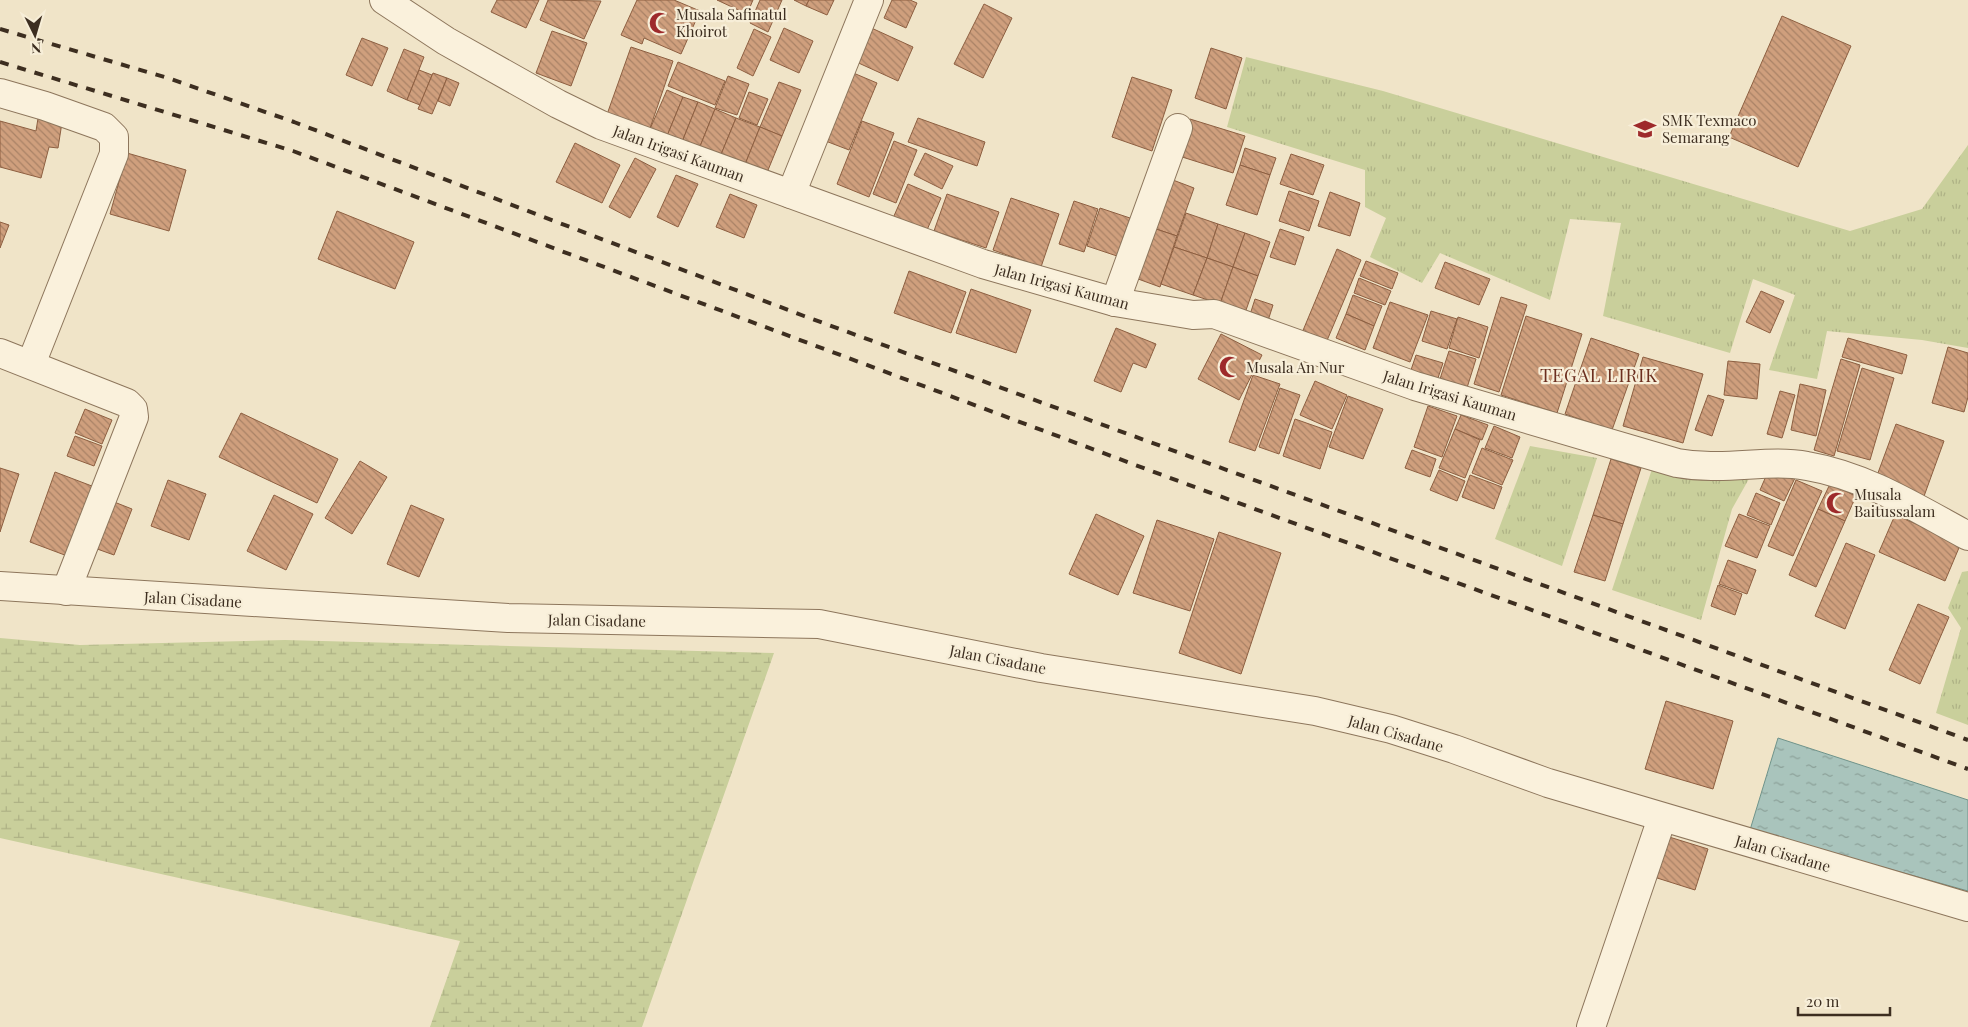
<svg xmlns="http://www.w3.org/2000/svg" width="1968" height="1027" font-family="'Playfair Display',serif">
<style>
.grass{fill:url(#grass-tufts)}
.wetland{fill:url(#wetland-marsh)}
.water{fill:url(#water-ripples);stroke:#6f938a}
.building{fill:url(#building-back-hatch);stroke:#8d5f41}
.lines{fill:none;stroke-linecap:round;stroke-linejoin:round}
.minor-casing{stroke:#8d765c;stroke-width:30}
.minor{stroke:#faf1dc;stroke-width:28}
.rail{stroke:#3d2e20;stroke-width:4;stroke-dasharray:9 9;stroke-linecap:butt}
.labels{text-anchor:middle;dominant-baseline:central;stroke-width:4.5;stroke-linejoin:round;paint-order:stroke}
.poi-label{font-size:15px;fill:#3d2e20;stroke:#f7eed8;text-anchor:start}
.street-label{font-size:15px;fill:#3d2e20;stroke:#f7eed8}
.quarter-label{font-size:18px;letter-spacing:1px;fill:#6b2e1e;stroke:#f7eed8}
</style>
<defs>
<pattern id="grass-tufts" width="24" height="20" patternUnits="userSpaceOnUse" patternTransform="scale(1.25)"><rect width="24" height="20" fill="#c9cf9b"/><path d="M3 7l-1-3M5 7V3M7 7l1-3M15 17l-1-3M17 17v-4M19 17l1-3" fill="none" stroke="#aeb285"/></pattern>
<pattern id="wetland-marsh" width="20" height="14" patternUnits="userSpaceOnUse" patternTransform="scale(1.25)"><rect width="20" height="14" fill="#c9cf9b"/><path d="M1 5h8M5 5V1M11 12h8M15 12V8" fill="none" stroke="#aeb285"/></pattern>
<pattern id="water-ripples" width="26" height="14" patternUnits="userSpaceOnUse" patternTransform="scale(1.25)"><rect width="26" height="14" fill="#a9c4bc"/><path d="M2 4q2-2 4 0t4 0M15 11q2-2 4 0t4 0" fill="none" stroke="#8ba098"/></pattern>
<pattern id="building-back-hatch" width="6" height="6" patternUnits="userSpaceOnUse" patternTransform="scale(1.25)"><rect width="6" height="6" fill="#cf9f7d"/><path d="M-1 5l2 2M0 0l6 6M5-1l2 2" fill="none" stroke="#a98266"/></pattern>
</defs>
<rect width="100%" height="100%" fill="#f0e4c8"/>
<g class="grass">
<polygon points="1246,57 1383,91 1850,231 1922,209 1968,145 1968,348 1922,340 1827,331 1817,379 1769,370 1795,295 1753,279 1730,353 1603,316 1621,223 1570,219 1550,300 1440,253 1422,283 1370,257 1386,218 1365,207 1365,170 1227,127"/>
<polygon points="1530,446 1597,458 1562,566 1495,539"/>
<polygon points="1652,469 1750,477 1732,509 1701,620 1612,590"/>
<polygon points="1968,571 1968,725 1936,713 1961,628 1948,608 1962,572"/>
</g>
<polygon class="wetland" points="0,638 80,645 285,640 774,653 642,1027 430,1027 460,941 0,838"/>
<polygon class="water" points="1778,738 1968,800 1968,891 1750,830"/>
<g class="building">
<polygon points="497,0 539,0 526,28 491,12"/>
<polygon points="548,0 601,1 584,39 540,20"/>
<polygon points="637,0 674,0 700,11 681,54 644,38 642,44 621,35"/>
<polygon points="717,0 753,0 747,14"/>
<polygon points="760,0 782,0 768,32 750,23"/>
<polygon points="794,0 809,0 806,6"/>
<polygon points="809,0 834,0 827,15 806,6"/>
<polygon points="892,0 910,0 917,3 906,28 884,18"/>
<polygon points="984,4 1012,18 983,78 954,64"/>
<polygon points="1782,16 1851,46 1798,167 1729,137"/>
<polygon points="867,26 913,47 898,81 852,60"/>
<polygon points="784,28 813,41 799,73 770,60"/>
<polygon points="754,29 771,37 753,76 737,68"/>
<polygon points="552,31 587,43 571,86 536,73"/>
<polygon points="362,38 388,48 372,86 346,75"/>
<polygon points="631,47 673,61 648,134 605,120"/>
<polygon points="1211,48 1242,58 1226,109 1195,98"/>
<polygon points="404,49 424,57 407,100 387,91"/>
<polygon points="678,62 725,81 715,105 668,86"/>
<polygon points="419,70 432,75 420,105 407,100"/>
<polygon points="851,72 877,83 849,150 823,140"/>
<polygon points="433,73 447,78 432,114 418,109"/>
<polygon points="728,76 749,84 737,115 715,108"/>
<polygon points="1132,77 1172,90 1152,151 1112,137"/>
<polygon points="447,78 459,83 450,106 438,101"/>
<polygon points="779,82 801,90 782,136 760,127"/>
<polygon points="667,90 683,97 667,136 650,129"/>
<polygon points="749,92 768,99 757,125 739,118"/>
<polygon points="683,97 698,102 682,142 667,136"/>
<polygon points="698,102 715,109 699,149 682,142"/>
<polygon points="715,109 736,118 720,157 699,149"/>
<polygon points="39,112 63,116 58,148 49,147 41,178 0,167 0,121 36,131"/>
<polygon points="736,118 760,127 744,167 720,157"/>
<polygon points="918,118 985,142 977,166 908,142"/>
<polygon points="1190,119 1245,136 1233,173 1179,156"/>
<polygon points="862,121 894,133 869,197 837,184"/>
<polygon points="760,127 782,136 766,175 744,167"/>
<polygon points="894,141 917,150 896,203 873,194"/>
<polygon points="575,143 620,165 602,203 556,182"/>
<polygon points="1245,148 1276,158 1270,175 1240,165"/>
<polygon points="127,153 186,170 169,231 110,214"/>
<polygon points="925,153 953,166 942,189 914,175"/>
<polygon points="1291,154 1324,165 1313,195 1280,184"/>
<polygon points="635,158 656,169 630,218 609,207"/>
<polygon points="1240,165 1270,175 1257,215 1226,205"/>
<polygon points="676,175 698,184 678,227 657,217"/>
<polygon points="1165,177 1194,188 1177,236 1147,226"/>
<polygon points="908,184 941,198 923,239 890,225"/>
<polygon points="1289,191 1319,201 1309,231 1279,221"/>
<polygon points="1330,192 1360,203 1350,236 1318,226"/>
<polygon points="730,194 757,205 744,238 716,227"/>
<polygon points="947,194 999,212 986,248 934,231"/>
<polygon points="1011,198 1059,214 1041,267 993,250"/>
<polygon points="1074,201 1098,209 1084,252 1059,244"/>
<polygon points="1100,208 1130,218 1117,256 1087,246"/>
<polygon points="337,211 414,242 395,289 318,259"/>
<polygon points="1186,213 1218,224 1207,258 1174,247"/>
<polygon points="0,222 9,225 0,248"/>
<polygon points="1218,224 1245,233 1233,267 1207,258"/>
<polygon points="1147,226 1177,236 1160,287 1130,276"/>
<polygon points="1280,229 1304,237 1295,265 1270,257"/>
<polygon points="1245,233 1270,242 1258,276 1233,267"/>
<polygon points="1174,247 1207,258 1193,295 1161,284"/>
<polygon points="1337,249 1361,260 1323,350 1299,340"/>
<polygon points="1207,258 1233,267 1220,304 1193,295"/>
<polygon points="1366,261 1398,273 1392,289 1360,276"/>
<polygon points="1445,262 1490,279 1479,305 1435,288"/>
<polygon points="1233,267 1258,276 1245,313 1220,304"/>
<polygon points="909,271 966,292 951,333 894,313"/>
<polygon points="1359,278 1391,291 1385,305 1354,293"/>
<polygon points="971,289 1031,310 1016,353 956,333"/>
<polygon points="1761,291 1784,301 1770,333 1746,322"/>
<polygon points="1353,295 1382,306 1374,326 1346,314"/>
<polygon points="1501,297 1527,305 1499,392 1474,384"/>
<polygon points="1255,299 1273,305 1266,327 1248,321"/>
<polygon points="1390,302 1428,315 1410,362 1373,348"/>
<polygon points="1431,311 1457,319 1447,349 1422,341"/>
<polygon points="1346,314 1374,326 1365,350 1336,338"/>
<polygon points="1526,316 1582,334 1557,413 1501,395"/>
<polygon points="1458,317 1488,327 1479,358 1449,348"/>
<polygon points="1116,328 1156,344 1146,368 1133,363 1121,392 1094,381"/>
<polygon points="1221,334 1262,355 1239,400 1198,379"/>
<polygon points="1591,338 1639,354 1612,430 1565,414"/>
<polygon points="1848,338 1907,355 1902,374 1842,357"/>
<polygon points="1948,347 1968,353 1968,397 1964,412 1932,403"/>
<polygon points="1449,351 1476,359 1466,391 1439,382"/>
<polygon points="1416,355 1443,363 1435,387 1408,379"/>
<polygon points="1643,357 1703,374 1683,443 1623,426"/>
<polygon points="1841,359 1860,365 1834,456 1814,450"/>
<polygon points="1728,361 1760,364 1757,399 1724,395"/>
<polygon points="1862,368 1894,378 1870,460 1837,451"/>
<polygon points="1253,375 1280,384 1255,451 1229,442"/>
<polygon points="1315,381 1347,395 1332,429 1300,415"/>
<polygon points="1800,384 1826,390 1816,436 1791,430"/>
<polygon points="1280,388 1300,395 1279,454 1259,447"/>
<polygon points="1780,391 1795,395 1782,438 1767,434"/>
<polygon points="1708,395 1724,400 1712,436 1695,430"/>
<polygon points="1348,396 1383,409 1363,459 1329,447"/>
<polygon points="1428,406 1457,416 1442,457 1414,447"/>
<polygon points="85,409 112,420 102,444 75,433"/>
<polygon points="241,413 338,459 317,503 219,457"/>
<polygon points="1461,415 1488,425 1482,440 1455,429"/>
<polygon points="1295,419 1332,432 1320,469 1283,456"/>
<polygon points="1896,424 1944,441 1923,499 1875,481"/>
<polygon points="1494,426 1520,437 1512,458 1485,448"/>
<polygon points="1455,429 1480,440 1465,478 1439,468"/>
<polygon points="75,436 102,446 94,466 67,456"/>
<polygon points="1482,448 1513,460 1502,485 1472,473"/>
<polygon points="1412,450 1436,459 1430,477 1405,468"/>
<polygon points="1611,459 1641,468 1623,524 1593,515"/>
<polygon points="360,461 387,477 352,534 325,518"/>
<polygon points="1770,467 1795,478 1784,501 1760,490"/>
<polygon points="0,468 19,474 0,532"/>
<polygon points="1439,470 1465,481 1457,501 1430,490"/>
<polygon points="55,472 105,491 78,560 30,542"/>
<polygon points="1470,475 1502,487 1494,509 1462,497"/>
<polygon points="168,480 206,494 189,540 151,526"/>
<polygon points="1796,480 1822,491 1793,556 1768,546"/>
<polygon points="1830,484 1856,496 1845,521 1818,509"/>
<polygon points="1756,493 1780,503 1771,525 1747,515"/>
<polygon points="274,495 313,514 286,570 247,551"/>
<polygon points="104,498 132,509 114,555 86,545"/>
<polygon points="411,505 444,519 419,577 387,564"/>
<polygon points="1818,509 1845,521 1816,587 1789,575"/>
<polygon points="1096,514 1144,536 1118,595 1069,574"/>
<polygon points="1739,514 1770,526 1757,558 1725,546"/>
<polygon points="1593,515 1623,524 1605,581 1574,572"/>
<polygon points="1895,515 1961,543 1945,581 1879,552"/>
<polygon points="1157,520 1214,539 1190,611 1133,593"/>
<polygon points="1219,532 1281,553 1241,674 1179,653"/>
<polygon points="1846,543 1875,555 1845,629 1815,616"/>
<polygon points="1728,560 1756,570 1747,594 1719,584"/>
<polygon points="1718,585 1742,594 1735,615 1711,606"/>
<polygon points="1918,604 1949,617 1920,684 1889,670"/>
<polygon points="1666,701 1733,721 1713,789 1645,769"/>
<polygon points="1666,836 1708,849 1695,890 1654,877"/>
</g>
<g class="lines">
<g class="minor-casing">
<g id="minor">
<path d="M 384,0 L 446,41 L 558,104 L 601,125 L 983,264 L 1115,302 L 1193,315 L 1214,314 L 1415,386 L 1677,463 C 1688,465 1700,466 1711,466 C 1743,467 1776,460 1807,466 C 1866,476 1916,508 1968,536"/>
<polyline points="0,93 45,106 104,127 114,137 114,154 31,364"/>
<polyline points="791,194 869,0"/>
<polyline points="1115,302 1178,128"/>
<polyline points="0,353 127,403 133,409 134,417 66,591"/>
<polyline points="0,586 508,618 819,624 1041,668 1315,711 1391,729 1454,749 1548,783 1968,907"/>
<polyline points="1591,1027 1662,818"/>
</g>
</g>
<use href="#minor" class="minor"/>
<g class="rail">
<polyline points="0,29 168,78 294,122 804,316 1968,740"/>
<polyline points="0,62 293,151 1181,482 1968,769"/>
</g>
</g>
<defs>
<g id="mosque-bare" transform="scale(1.725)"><path d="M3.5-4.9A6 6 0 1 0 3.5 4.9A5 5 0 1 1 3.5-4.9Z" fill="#9e2a2b" stroke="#f7eed8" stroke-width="2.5" paint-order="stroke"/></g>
<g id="school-bare" transform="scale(1.725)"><path d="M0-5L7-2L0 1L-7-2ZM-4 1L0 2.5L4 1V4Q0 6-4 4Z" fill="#9e2a2b" stroke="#f7eed8" stroke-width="2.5" paint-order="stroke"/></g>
</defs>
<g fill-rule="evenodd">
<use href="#mosque-bare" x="660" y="23"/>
<use href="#school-bare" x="1645" y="129"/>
<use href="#mosque-bare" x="1230" y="367"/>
<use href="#mosque-bare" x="1837" y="503"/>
</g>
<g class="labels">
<g class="poi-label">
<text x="676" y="14">Musala Safinatul<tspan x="676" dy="17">Khoirot</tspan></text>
<text x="1662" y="120">SMK Texmaco<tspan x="1662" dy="17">Semarang</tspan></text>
<text x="1246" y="367">Musala An Nur</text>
<text x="1854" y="494">Musala<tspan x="1854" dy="17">Baitussalam</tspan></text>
</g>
<g class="street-label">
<text transform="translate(679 153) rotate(20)">Jalan Irigasi Kauman</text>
<text transform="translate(1062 286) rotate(15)">Jalan Irigasi Kauman</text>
<text transform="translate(1450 395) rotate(17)">Jalan Irigasi Kauman</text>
<text transform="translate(193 599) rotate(3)">Jalan Cisadane</text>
<text transform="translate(597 620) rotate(1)">Jalan Cisadane</text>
<text transform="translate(998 659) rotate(11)">Jalan Cisadane</text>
<text transform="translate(1396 733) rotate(16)">Jalan Cisadane</text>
<text transform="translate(1783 853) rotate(16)">Jalan Cisadane</text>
</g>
<g class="quarter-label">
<text x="1599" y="375">TEGAL LIRIK</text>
</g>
</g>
<g transform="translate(35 35) rotate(175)" stroke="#f7eed8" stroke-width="4" paint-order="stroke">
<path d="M0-4L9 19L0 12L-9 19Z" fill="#3d2e20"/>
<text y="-8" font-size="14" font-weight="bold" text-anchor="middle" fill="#3d2e20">N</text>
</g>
<path d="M1798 1007v8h92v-8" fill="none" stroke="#3d2e20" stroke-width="2.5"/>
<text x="1806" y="1007" font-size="15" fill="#3d2e20" stroke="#f7eed8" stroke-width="4" paint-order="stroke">20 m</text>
</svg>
